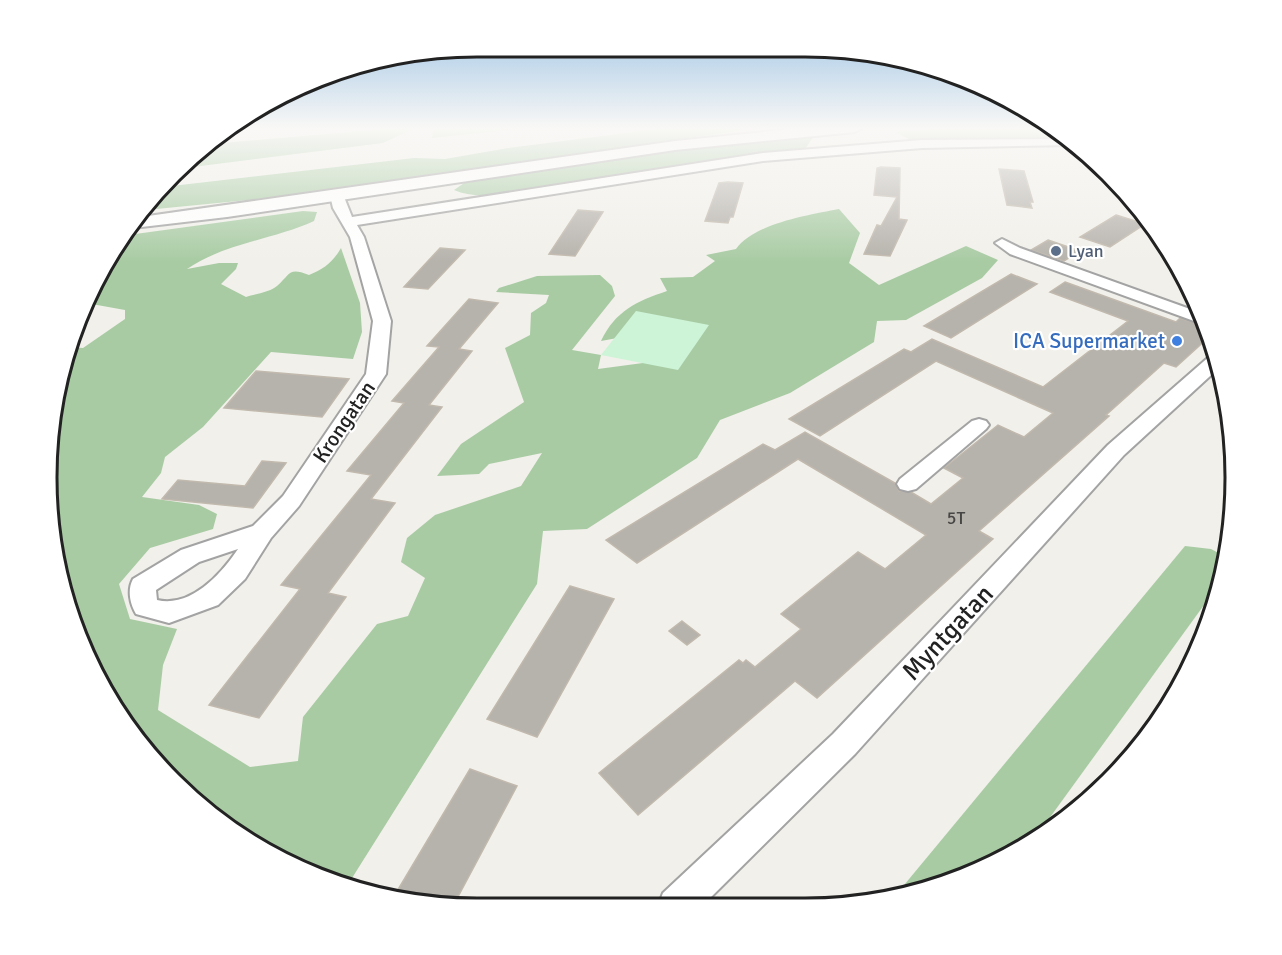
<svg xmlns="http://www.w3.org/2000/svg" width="1282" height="955" font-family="Signika,sans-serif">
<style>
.forest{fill:#a8cba3}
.park{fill:#cdf4d7}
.building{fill:#b6b2ac;stroke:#c1b9ad;stroke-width:1.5}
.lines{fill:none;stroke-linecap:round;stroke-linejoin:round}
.minor-casing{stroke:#a3a3a3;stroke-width:4}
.tertiary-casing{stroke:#a3a3a3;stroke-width:4}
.minor{fill:#fff;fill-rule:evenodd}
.tertiary{fill:#fff;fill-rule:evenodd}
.service-dot{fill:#5c6f8a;stroke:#fff;stroke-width:2}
.shop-dot{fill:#3f7fe0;stroke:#fff;stroke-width:2}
.labels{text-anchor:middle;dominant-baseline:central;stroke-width:4.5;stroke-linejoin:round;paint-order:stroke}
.far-service-label{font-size:18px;fill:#4e5e75;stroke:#fff;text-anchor:start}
.number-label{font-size:18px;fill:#474644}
.shop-label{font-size:21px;fill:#366cbe;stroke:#fff;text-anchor:end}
.street-label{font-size:21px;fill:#222;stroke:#fff}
.near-street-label{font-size:26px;fill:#222;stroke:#fff}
.rim{fill:none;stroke:#222;stroke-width:3}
</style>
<rect width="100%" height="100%" fill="#f1f0ea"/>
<g class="forest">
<polygon points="397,128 415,128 383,143 177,169 210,144"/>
<polygon points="434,128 527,128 432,138"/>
<polygon points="665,128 758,128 288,196 146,210 163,187 414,158 445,159 508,148"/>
<polygon points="934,129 1054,129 1065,138 909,139 895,132"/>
<path d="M 796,136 L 813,137 L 806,148 L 520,192 C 498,194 474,199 454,190 L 467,181 L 709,146 Z"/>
<path d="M 839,209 L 860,233 L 849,263 L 879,285 L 966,246 L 998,260 L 982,278 L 906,320 L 877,321 L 874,342 L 790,393 L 720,420 L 697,458 L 587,529 L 543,531 L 537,584 L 347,886 L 262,851 L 194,802 L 135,740 L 69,616 L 47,506 L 55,394 L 71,347 L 83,348 L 125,319 L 125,310 L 86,303 L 91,287 L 128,235 L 303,211 L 317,212 L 314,221 C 272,240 225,243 187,269 L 219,263 L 238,263 L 236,269 L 221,284 L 246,297 C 255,294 270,292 277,286 C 291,274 288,267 309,275 C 324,269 333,262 341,248 L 360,303 L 362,332 L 353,359 L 271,352 L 203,427 L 165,457 L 161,473 L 142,497 L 199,505 L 217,514 L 213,529 L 150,548 L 119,584 L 130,619 L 177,629 L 163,665 L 158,710 L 250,767 L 298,761 L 303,717 L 377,624 L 408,616 L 425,578 L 401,562 L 407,538 L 435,515 L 521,486 L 542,453 L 489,464 L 479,474 L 437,476 L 461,444 L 524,402 L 505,348 L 530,335 L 531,313 L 546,303 L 549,295 L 496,292 L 499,288 L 537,276 L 600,275 L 612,286 L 615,296 L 572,350 L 601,355 L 598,369 L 643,363 L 628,336 L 601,341 C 615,311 637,301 667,291 L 660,278 L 693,277 L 715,261 L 706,255 L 736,249 C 755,223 809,215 839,209 Z"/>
<polygon points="1185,546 1211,549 1226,557 1220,583 1035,838 969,876 895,896"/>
</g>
<polygon class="park" points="636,311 709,325 678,370 601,355"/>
<g class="building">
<polygon points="881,167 900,168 899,219 907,220 890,256 864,254 877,225 881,226 897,197 874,195 877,168"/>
<polygon points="999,169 1024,171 1033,202 1030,202 1032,208 1007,205"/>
<polygon points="728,182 743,183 733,217 730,217 728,223 705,221 719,183"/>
<polygon points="578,210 603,212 575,256 549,254"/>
<polygon points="1116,215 1145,224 1110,247 1080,237"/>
<polygon points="1048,240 1080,251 1064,261 1031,250"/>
<polygon points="440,248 465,250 428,289 404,287"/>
<polygon points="1011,274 1037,284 951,338 924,326"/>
<polygon points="1065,282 1176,322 1180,318 1206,327 1210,336 1176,367 1164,363 1106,415 1109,416 979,531 993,539 817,698 795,681 638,815 599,773 739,660 743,663 746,660 755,667 801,629 781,614 858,552 885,569 926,535 798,459 637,563 606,540 763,444 775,450 805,432 895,483 899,491 911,492 931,504 963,478 944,468 998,425 1024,437 1053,413 936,361 820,436 789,419 904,349 911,352 932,339 1043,387 1128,321 1050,292"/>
<polygon points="469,299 498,303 459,349 472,351 429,405 442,407 371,499 395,503 328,593 346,597 259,718 209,705 300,589 281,585 371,475 347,471 404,403 392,401 439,347 427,346"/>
<polygon points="256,371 349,379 322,417 224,408"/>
<polygon points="262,461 286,463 253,508 162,499 178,480 245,486"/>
<polygon points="570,586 614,599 537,737 487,719"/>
<polygon points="682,621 700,635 687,645 669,631"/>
<polygon points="470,769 517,786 452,908 393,898"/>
</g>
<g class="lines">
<g class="minor-casing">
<g id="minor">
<path d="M 1065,139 L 1071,145 L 922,148 L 763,161 L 357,225 L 364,237 L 391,321 L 386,374 L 299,506 L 271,538 L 245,579 L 218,605 L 169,623 L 136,614 C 130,604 127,590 133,579 L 181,550 L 253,526 L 283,496 L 366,374 L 373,321 L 350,237 L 333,208 L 330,195 L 332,192 L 342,192 L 352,217 L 763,153 L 922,140 ZM 238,549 C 221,574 191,608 157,600 L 156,590 L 199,562 Z"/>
<polygon points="1002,239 1020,248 1201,313 1205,325 1010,254 995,243"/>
<polygon points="1216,354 1221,366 1124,455 855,754 702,906 658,906 663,893 833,734 1108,445 1211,355"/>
<polygon points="979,419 986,421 989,425 986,429 916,489 908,491 900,489 897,484 900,479 972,421"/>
</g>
</g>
<g class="tertiary-casing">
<polygon id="tertiary" points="802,128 862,128 855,132 675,150 227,217 133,228 141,217 675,141"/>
</g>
<use href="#minor" class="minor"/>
<use href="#tertiary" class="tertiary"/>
</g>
<linearGradient id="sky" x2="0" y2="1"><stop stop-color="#91bce2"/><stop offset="0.49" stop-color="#f9f8f6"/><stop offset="1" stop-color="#f9f8f6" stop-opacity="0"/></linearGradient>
<rect width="1282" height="262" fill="url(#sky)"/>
<circle class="service-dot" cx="1056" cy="251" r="6"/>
<circle class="shop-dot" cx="1177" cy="341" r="6"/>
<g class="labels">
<g class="far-service-label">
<text x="1068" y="251">Lyan</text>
</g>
<g class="number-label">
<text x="956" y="518">5T</text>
</g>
<g class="shop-label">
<text x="1165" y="341">ICA Supermarket</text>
</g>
<g class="street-label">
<text transform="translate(344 422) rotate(-56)">Krongatan</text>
</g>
<g class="near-street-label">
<text transform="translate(948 633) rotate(-47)">Myntgatan</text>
</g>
</g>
<path d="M0 0H1282V955H0ZM477 57H805A420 420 0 0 1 1225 477V478A420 420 0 0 1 805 898H477A420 420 0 0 1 57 478V477A420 420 0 0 1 477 57Z" fill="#fff" fill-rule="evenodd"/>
<path class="rim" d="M477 57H805A420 420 0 0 1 1225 477V478A420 420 0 0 1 805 898H477A420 420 0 0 1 57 478V477A420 420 0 0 1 477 57Z"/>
</svg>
